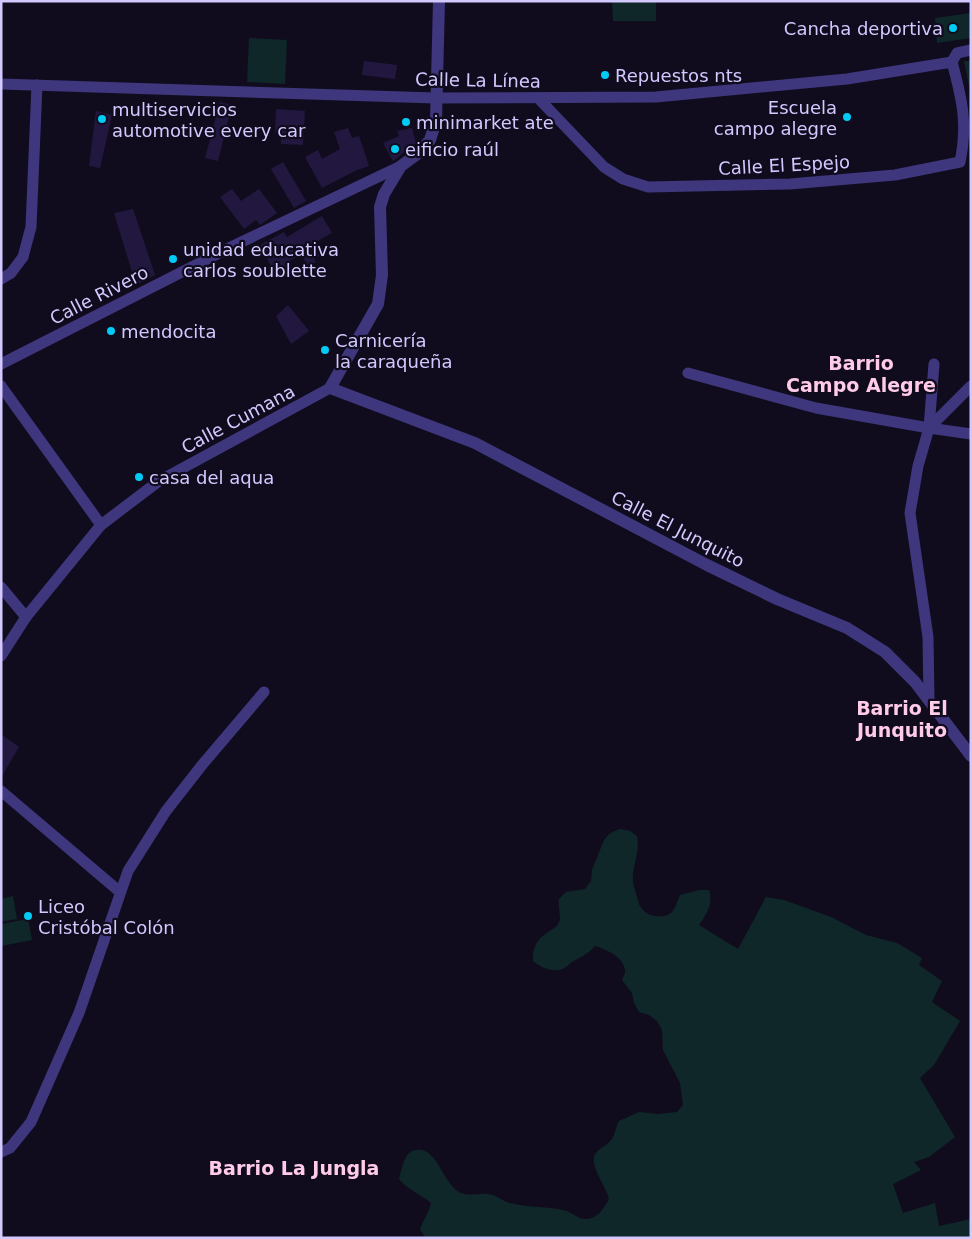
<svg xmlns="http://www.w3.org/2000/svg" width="972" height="1239" font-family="'DejaVu Sans',sans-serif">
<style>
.green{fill:#0f2728}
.building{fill:#22183f}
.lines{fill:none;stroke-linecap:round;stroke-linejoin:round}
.minor{stroke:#3e377d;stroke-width:11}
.tertiary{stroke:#3e377d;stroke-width:12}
.poi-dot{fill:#00cbf4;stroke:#100c1e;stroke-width:2}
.labels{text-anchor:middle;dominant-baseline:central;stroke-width:4.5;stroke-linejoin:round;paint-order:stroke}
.poi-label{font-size:18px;fill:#d3c9ff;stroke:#100c1e;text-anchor:start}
.street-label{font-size:18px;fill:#d3c9ff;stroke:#100c1e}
.neighbourhood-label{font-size:19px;font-weight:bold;fill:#ffcbe8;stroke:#100c1e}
</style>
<rect width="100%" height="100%" fill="#100c1e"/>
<g class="green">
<polygon points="612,1 656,1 656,21 613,21"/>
<polygon points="971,13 971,38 937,43 935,18"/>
<polygon points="249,38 287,40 285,84 247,82"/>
<polygon points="964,61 971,61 971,96"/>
<path d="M 620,829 L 630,831 L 637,836 C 641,853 629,871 634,887 C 635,889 639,905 640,906 C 645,916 662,920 671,913 C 675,909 678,900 680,895 L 699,890 L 709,890 C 713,905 707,913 699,925 L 738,949 L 766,897 L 784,900 L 831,917 L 866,935 L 897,943 L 922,958 L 919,965 L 942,981 L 932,1002 L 960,1021 L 934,1065 L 920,1078 L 955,1137 L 929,1157 L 914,1162 L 921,1170 L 893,1184 L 903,1213 L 935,1203 L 939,1226 L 971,1219 L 971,1238 L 426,1238 L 420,1230 C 423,1220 429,1213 431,1203 C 420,1194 408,1190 399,1179 C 403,1166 404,1147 422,1150 C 438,1153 443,1182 459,1192 C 470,1198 482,1191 493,1195 C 499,1197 504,1202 510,1203 C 528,1208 548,1206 567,1211 C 574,1214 579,1220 588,1219 C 599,1217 604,1208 609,1199 C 606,1188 600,1180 596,1170 C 588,1149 603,1151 612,1139 C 615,1135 616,1126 619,1121 L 639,1112 L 658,1114 L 677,1112 L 683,1105 L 680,1083 L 663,1050 L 662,1030 L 657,1021 L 649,1015 L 639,1012 L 634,1003 L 632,993 L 622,980 C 623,977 625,975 625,972 C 626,958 606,949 595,946 C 588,954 581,957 572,962 C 569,964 566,968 562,969 C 551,973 541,967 533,961 C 532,930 558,934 560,919 C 560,913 558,905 559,899 L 566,892 L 585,889 L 591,881 L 592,870 L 604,840 L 610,833 Z"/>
<polygon points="13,896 17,919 1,922 1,899"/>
<polygon points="28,919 32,940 1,946 1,924"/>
</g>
<g class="building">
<polygon points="364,61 397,65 395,79 362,75"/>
<polygon points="220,102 232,105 218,161 205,158"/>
<polygon points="276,109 305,111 303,145 281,144 281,134 275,133"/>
<polygon points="96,111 112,115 100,168 89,166"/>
<polygon points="348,128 352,138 359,136 369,166 357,170 322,188 305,157 318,150 322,159 340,149 334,132"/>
<polygon points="412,128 416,143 393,161 383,143 399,136 397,131"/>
<polygon points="283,162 306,201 294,208 271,169"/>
<polygon points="232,189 241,201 259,189 277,213 260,225 256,220 244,229 220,197"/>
<polygon points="133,209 155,275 136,285 114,213"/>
<polygon points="322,216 332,233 316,242 323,254 314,259 316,262 309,266 301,255 285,263 290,272 278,279 260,245 284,232 287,237"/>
<polygon points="288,305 309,331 291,344 276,316"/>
<polygon points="1,734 19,747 1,778"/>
</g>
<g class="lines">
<g class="minor">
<polyline points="952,62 957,53 971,50"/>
<polyline points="1,84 435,98 656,97 847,79 952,62"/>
<path d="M 539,99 L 604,167 L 623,179 L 648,187 L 790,184 L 895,175 L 960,162 C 968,124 962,99 952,62"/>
<polyline points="1,279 11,273 23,257 31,227 37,85"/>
<polyline points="1,364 233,246 401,166"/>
<polyline points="688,373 816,408 929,428 971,434"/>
<polyline points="1,386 101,525"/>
<polyline points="929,428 934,364"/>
<polyline points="1,587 26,617"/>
<polyline points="1,656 26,617 101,525 159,481 330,388"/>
<polyline points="929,701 928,637 910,513 918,466 929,428 971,386"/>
<polyline points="1,791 120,892"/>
<polyline points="1,1152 10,1148 31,1122 79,1013 128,871 166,811 202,765 264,692"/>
</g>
<polyline class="tertiary" points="439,1 436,121 430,140 416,155 401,166 384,194 380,207 382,275 378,304 330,388 475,443 707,565 777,599 847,628 885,652 915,682 971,756"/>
</g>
<g class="poi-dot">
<circle cx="953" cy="28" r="5"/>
<circle cx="605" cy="75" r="5"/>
<circle cx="847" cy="117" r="5"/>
<circle cx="102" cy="119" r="5"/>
<circle cx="406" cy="122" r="5"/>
<circle cx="395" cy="149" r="5"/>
<circle cx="173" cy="259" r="5"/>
<circle cx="111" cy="331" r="5"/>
<circle cx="325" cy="350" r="5"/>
<circle cx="139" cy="477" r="5"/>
<circle cx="28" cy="916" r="5"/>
</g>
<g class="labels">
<g class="poi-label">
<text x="943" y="28" text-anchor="end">Cancha deportiva</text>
<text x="615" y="75">Repuestos nts</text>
<text x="837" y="107" text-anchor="end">Escuela<tspan x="837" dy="21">campo alegre</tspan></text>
<text x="112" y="109">multiservicios<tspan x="112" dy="21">automotive every car</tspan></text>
<text x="416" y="122">minimarket ate</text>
<text x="405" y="149">eificio raúl</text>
<text x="183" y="249">unidad educativa<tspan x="183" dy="21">carlos soublette</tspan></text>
<text x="121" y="331">mendocita</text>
<text x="335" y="340">Carnicería<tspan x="335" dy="21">la caraqueña</tspan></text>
<text x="149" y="477">casa del aqua</text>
<text x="38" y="906">Liceo<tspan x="38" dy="21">Cristóbal Colón</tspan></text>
</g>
<g class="street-label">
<text transform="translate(478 80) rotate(1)">Calle La Línea</text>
<text transform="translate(784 165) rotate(-3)">Calle El Espejo</text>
<text transform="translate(99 295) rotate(-27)">Calle Rivero</text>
<text transform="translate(238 419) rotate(-28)">Calle Cumana</text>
<text transform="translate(678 529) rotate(27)">Calle El Junquito</text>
</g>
<g class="neighbourhood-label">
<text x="861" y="363">Barrio<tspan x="861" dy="22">Campo Alegre</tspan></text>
<text x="902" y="708">Barrio El<tspan x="902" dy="22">Junquito</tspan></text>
<text x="294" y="1168">Barrio La Jungla</text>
</g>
</g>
<rect width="972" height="1239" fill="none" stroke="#d3c9ff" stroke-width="5"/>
</svg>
